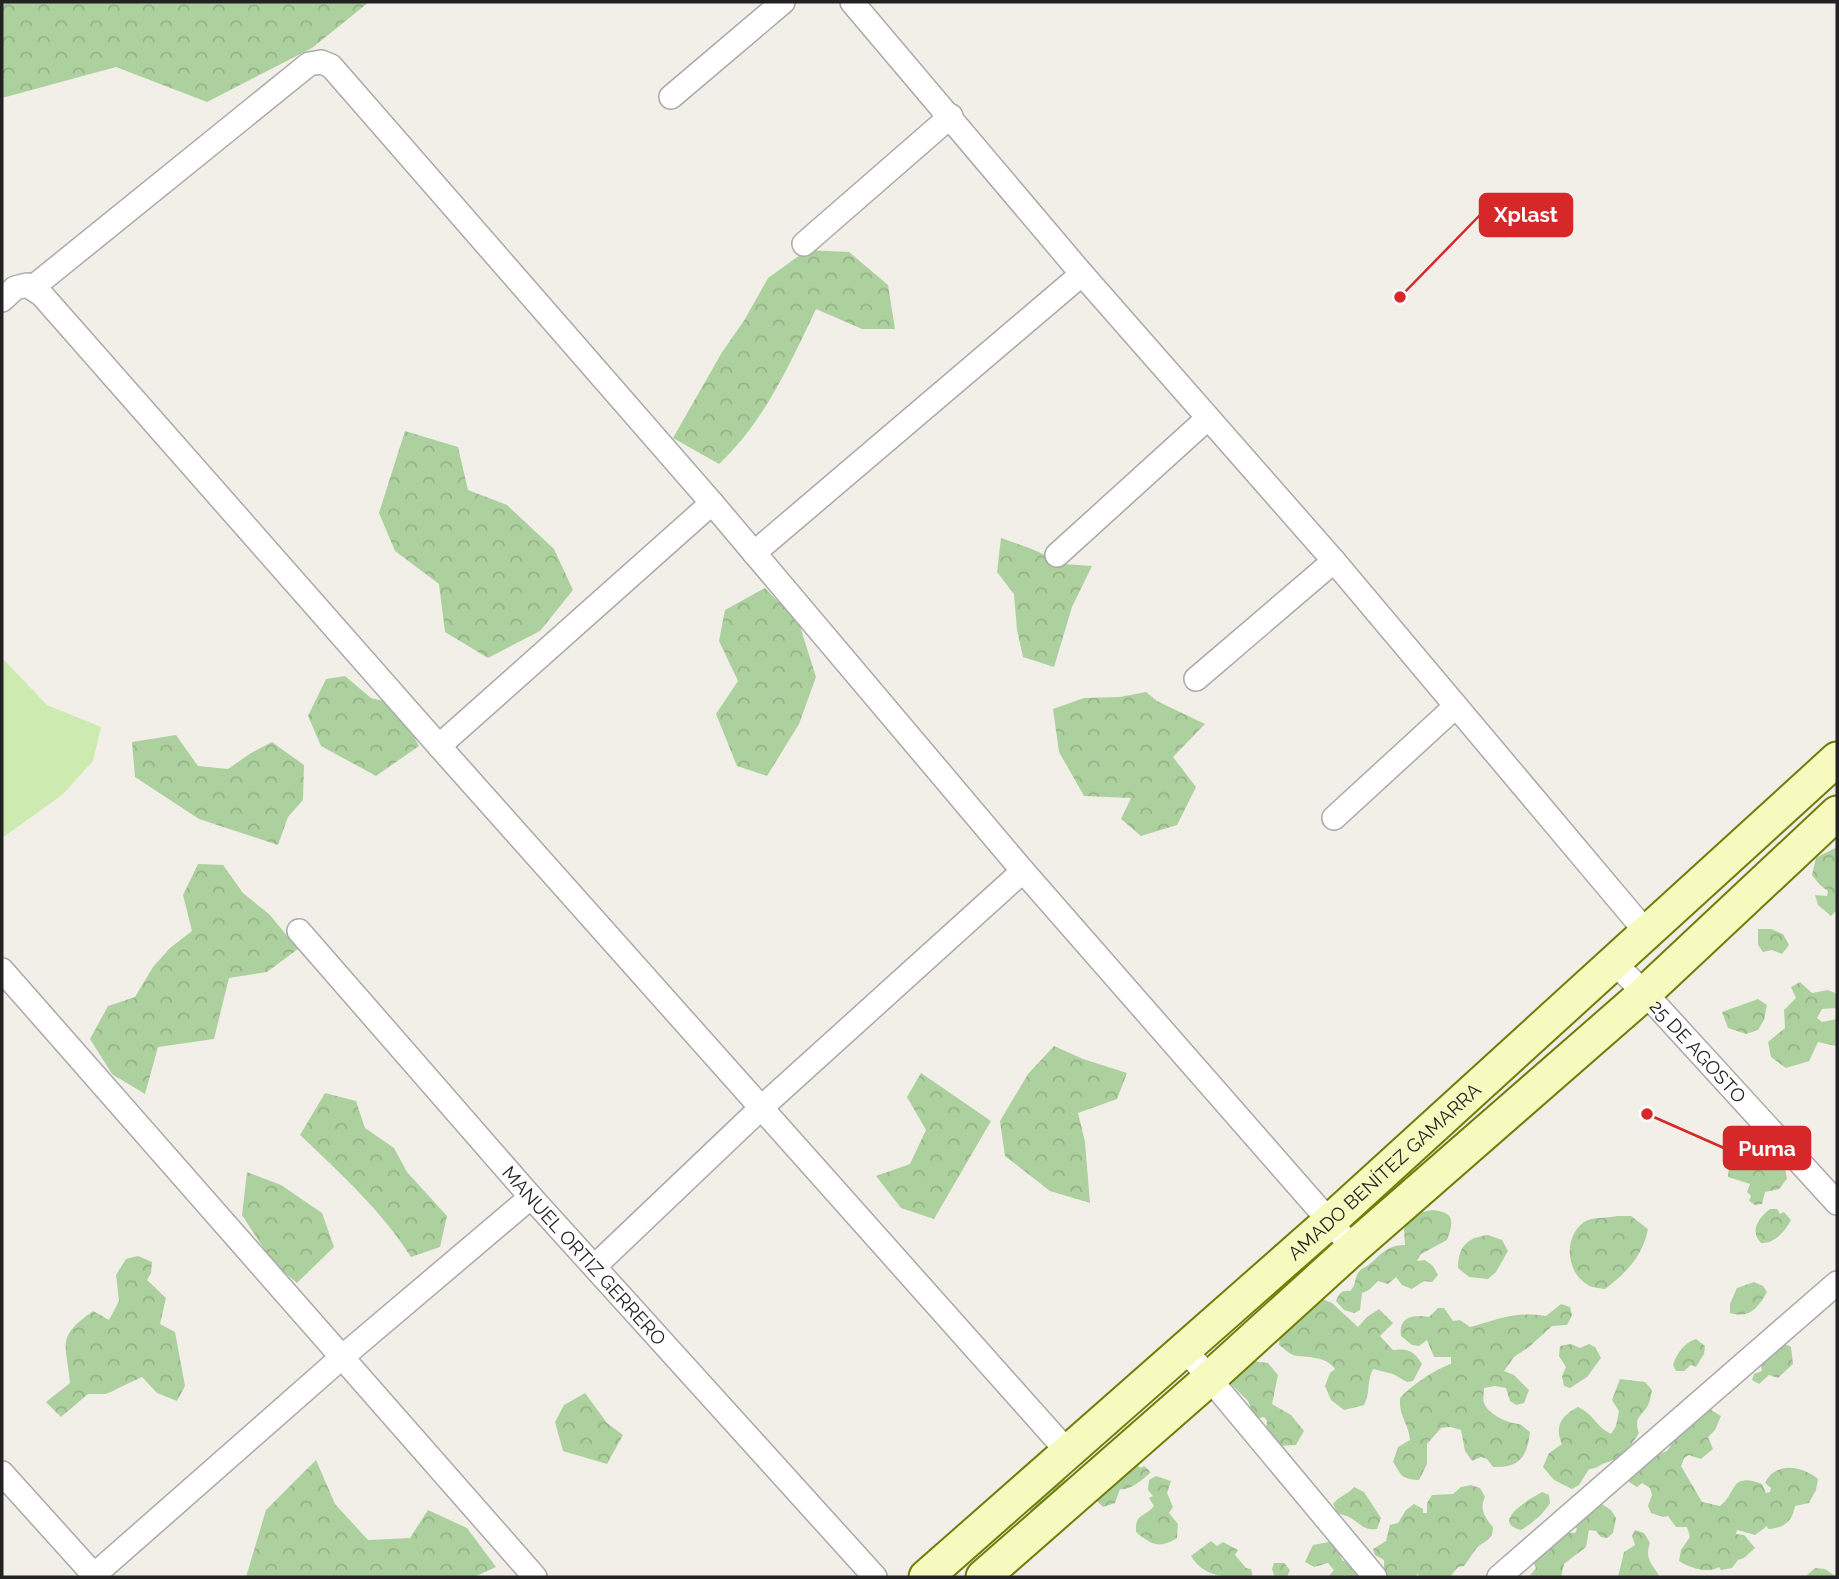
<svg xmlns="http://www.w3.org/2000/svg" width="1839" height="1579" font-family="Raleway,sans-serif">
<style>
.grass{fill:#cdebb0}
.forest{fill:url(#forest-crowns)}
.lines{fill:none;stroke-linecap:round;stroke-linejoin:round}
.minor-casing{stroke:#a9a9a9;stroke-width:26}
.secondary-casing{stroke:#707d05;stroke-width:37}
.minor{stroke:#fff;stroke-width:23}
.secondary{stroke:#f7fabf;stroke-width:33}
.labels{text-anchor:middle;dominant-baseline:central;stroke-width:7;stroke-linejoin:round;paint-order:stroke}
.street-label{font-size:19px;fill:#222;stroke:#fff}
.leader{fill:none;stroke:#d62828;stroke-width:2.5}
.callout-dot{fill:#d62828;stroke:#fff;stroke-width:2.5}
.callout{fill:#d62828;stroke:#d62828;stroke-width:2.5}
.callout-label{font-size:21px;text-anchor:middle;font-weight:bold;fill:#fff}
</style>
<defs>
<pattern id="forest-crowns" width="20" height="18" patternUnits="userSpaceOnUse" patternTransform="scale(1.75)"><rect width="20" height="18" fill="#add19e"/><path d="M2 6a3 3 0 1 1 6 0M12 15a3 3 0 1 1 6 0" fill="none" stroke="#95b388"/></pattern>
</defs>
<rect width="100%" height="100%" fill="#f2efe9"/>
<polygon class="grass" points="2,658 47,705 101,727 93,761 62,795 2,838"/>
<g class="forest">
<polygon points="2,2 369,2 312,48 207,102 116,67 2,98"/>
<path d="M 807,250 L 849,252 L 888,285 L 895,329 L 862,329 L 816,309 C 790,364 764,422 719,464 L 673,438 L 721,354 L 745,319 L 768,278 Z"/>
<polygon points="405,431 458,447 468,490 507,505 554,549 573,590 540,631 488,658 445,632 439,584 395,551 379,513"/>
<polygon points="1001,538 1032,549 1064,564 1092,566 1072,607 1054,667 1023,657 1017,630 1014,594 997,572"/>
<polygon points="765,588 799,623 816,677 799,724 767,776 737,766 716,714 738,681 719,641 725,610"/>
<polygon points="345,676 371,698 396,704 419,746 376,776 321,746 308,716 326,679"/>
<polygon points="1146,692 1157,701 1205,724 1173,757 1196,787 1177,825 1141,836 1121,819 1131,798 1084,796 1059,752 1053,709 1084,698 1120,697"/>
<polygon points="176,735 198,766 228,769 251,753 272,742 304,765 303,800 288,817 278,845 199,819 135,777 132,742"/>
<polygon points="1837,847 1837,910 1831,916 1818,905 1815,895 1827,896 1828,891 1820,885 1812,875 1816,858"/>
<polygon points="198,864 223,865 243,893 269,914 298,949 267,972 229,978 214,1039 158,1047 145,1094 112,1074 90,1039 108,1006 135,997 153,967 170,948 192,931 183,895"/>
<polygon points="1758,929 1771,929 1783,934 1789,945 1782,954 1772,950 1763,952 1758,945"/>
<polygon points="1800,982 1812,993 1828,990 1837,994 1837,1008 1822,1009 1817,1018 1822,1022 1837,1019 1837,1054 1836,1046 1818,1042 1809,1061 1786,1068 1771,1057 1768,1042 1785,1028 1784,1010 1796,998 1791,987"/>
<polygon points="1758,999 1767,1005 1764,1020 1758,1030 1746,1034 1728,1028 1722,1012"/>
<polygon points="1054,1046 1083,1059 1127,1073 1117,1099 1078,1113 1085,1142 1090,1203 1050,1191 1005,1156 1000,1121 1028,1074"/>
<polygon points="921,1073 991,1121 934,1219 901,1208 876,1176 910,1164 926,1130 907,1097"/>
<path d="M 325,1093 L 356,1101 L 365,1128 L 394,1148 L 407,1172 L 447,1216 L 440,1247 L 411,1257 C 381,1210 340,1173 300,1135 Z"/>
<path d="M 1766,1158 L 1785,1168 L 1787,1179 L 1779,1189 L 1765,1192 L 1762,1204 L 1755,1205 L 1749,1201 L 1751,1196 L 1747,1192 L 1750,1184 L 1728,1177 L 1729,1167 L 1733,1162 C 1745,1163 1756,1166 1766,1158 Z"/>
<polygon points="247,1172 281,1185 322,1213 334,1247 297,1283 273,1263 242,1215"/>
<path d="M 1770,1209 L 1777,1209 L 1780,1214 L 1784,1212 L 1791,1220 C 1785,1231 1775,1244 1761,1243 C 1749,1230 1759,1218 1770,1209 Z"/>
<path d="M 1432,1210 C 1455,1212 1454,1221 1447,1240 L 1421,1254 L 1417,1261 L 1425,1260 L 1433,1266 L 1438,1275 L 1432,1282 L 1424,1281 L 1412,1289 L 1402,1285 L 1396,1277 L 1388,1284 L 1378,1281 L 1369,1290 L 1362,1293 L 1360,1310 L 1354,1313 L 1344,1310 L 1336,1301 C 1339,1293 1342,1290 1350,1291 C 1356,1285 1354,1282 1357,1275 C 1360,1268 1365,1268 1370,1264 C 1381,1254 1389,1244 1405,1245 L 1404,1229 L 1414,1214 Z"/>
<path d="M 1617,1216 L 1631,1216 L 1648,1229 C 1643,1256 1626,1273 1605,1289 C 1600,1288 1592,1288 1588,1285 C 1566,1273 1563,1237 1584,1222 C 1593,1216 1607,1219 1617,1216 Z"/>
<path d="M 1488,1235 L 1502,1240 L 1508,1251 L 1496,1272 L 1488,1279 L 1469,1277 L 1458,1268 C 1458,1246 1467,1238 1488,1235 Z"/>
<path d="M 138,1256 L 152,1262 L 151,1273 L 147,1280 L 166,1298 L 160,1324 L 175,1332 L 185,1386 L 177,1401 L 157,1393 L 142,1377 L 106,1394 L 88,1394 L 61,1417 L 46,1402 L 70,1383 C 66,1341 56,1338 93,1311 L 109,1320 L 119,1301 L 116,1275 L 126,1259 Z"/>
<path d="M 1754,1282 L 1763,1286 L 1767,1292 C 1758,1308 1749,1319 1730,1313 L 1730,1304 L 1737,1288 Z"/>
<path d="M 1315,1296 L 1332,1303 L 1358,1327 L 1367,1317 L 1379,1309 L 1393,1323 L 1380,1336 L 1393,1350 C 1408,1348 1414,1351 1422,1364 L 1413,1381 L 1407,1382 L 1393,1374 L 1373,1369 C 1366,1384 1371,1392 1364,1405 L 1344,1410 L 1331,1400 L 1325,1386 L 1330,1373 L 1335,1369 C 1325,1355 1307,1358 1293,1355 C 1288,1353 1284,1348 1279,1345 L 1281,1321 Z"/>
<path d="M 1561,1304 L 1570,1307 L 1572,1315 L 1567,1325 L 1552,1326 L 1529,1347 L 1514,1357 L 1504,1371 L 1514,1375 L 1529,1390 L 1524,1403 L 1516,1405 L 1510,1401 L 1506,1388 L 1495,1386 L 1484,1388 C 1484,1394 1482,1400 1485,1405 C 1490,1415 1509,1424 1520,1424 L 1530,1432 C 1527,1457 1520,1468 1493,1467 L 1487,1459 L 1481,1457 L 1472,1461 L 1465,1451 L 1461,1430 L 1450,1427 L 1441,1428 L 1427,1444 L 1427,1464 L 1419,1480 C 1400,1479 1402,1475 1393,1462 L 1398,1447 L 1410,1440 C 1408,1421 1399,1418 1400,1398 C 1411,1386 1435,1369 1451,1364 L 1451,1357 L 1434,1357 L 1427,1340 L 1419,1346 L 1412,1345 L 1401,1336 C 1398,1317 1413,1314 1429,1317 L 1438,1308 L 1444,1308 L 1453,1321 L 1460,1320 L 1470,1327 C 1500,1319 1513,1311 1546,1316 Z"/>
<path d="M 1696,1339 L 1705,1346 L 1704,1354 L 1696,1367 L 1691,1365 L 1684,1371 L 1676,1371 L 1673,1365 C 1677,1353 1684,1343 1696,1339 Z"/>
<polygon points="1571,1344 1580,1348 1589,1344 1595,1347 1601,1358 1587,1377 1570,1388 1564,1386 1562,1376 1566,1367 1559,1356 1560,1346"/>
<polygon points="1774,1344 1785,1344 1791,1347 1793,1364 1778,1378 1769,1375 1759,1384 1752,1380 1754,1374 1762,1371 1760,1359"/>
<polygon points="1253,1361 1268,1363 1278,1375 1272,1404 1291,1415 1304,1431 1296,1445 1279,1446 1266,1429 1267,1421 1264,1417 1255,1419 1248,1401 1231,1384 1233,1377"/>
<path d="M 1620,1379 L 1645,1382 L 1652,1390 C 1651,1395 1650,1403 1647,1407 C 1640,1418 1634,1417 1639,1433 C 1630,1447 1621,1459 1605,1463 C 1599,1465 1597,1469 1589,1469 L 1579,1485 L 1572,1489 L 1554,1480 L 1543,1467 L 1549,1453 L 1562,1444 C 1554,1426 1562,1415 1578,1407 C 1594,1414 1596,1427 1611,1434 L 1616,1426 L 1619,1411 L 1612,1400 Z"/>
<polygon points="585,1393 607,1423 623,1435 607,1464 563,1451 555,1422 564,1405"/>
<path d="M 1706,1407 L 1721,1416 L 1715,1430 L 1708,1437 L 1713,1449 L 1701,1459 L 1689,1455 L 1684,1458 L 1681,1466 L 1702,1502 L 1720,1506 C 1738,1492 1729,1472 1762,1484 L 1766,1493 L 1770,1492 L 1771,1488 L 1765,1483 C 1776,1461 1802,1466 1818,1479 L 1816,1490 L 1809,1503 L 1795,1506 C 1792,1522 1784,1528 1768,1529 L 1767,1526 L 1755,1535 L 1737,1530 L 1736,1534 L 1744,1535 L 1755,1548 L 1744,1558 L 1738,1560 L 1732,1568 L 1721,1570 L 1719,1567 C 1707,1574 1690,1568 1679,1561 L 1681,1550 L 1690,1537 L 1687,1527 L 1676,1527 L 1668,1516 L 1663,1517 L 1651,1513 L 1648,1506 L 1652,1495 L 1650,1488 L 1642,1483 L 1637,1487 L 1629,1482 L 1632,1464 L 1667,1451 L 1671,1445 L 1672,1433 Z"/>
<polygon points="316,1460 335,1504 368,1540 410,1538 428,1510 467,1528 496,1567 474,1577 246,1577 266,1510"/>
<path d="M 1137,1464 L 1140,1468 L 1144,1466 L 1149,1470 L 1150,1473 C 1142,1480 1130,1491 1120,1489 L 1115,1503 L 1103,1507 L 1094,1498 Z"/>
<polygon points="1052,1474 1065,1479 1069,1489 1038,1517 1026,1507"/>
<path d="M 1156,1476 L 1171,1481 L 1167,1493 L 1173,1507 L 1169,1513 L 1178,1524 L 1177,1538 C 1160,1549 1151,1545 1136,1532 C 1135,1513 1144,1518 1154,1506 L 1149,1498 L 1153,1496 L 1148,1490 L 1149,1480 Z"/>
<path d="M 1471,1485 L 1480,1488 L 1485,1497 C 1479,1509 1485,1518 1493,1527 C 1493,1539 1487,1540 1479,1546 C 1474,1550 1469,1560 1464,1566 L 1458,1567 L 1450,1577 L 1420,1577 L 1418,1574 L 1414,1577 L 1384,1576 L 1384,1560 L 1375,1555 L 1373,1549 L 1386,1541 L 1390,1525 L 1398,1523 L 1406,1510 L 1414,1504 L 1423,1509 L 1423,1513 L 1427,1513 L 1427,1503 L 1432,1495 L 1453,1494 L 1461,1487 Z"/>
<path d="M 1354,1487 L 1364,1492 L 1381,1518 L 1377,1529 C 1363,1531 1359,1522 1349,1517 C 1345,1515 1340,1515 1337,1512 L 1333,1504 C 1339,1496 1347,1495 1354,1487 Z"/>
<path d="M 1542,1492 L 1549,1495 L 1550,1503 C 1543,1515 1532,1523 1521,1530 C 1489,1522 1531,1498 1542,1492 Z"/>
<path d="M 1600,1503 L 1611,1510 L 1616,1518 L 1613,1533 L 1607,1538 L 1601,1537 L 1596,1531 L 1589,1530 L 1586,1547 L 1564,1564 L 1561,1577 L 1529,1577 L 1536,1568 L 1533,1561 C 1544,1551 1559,1530 1575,1533 L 1577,1529 L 1574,1524 Z"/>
<path d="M 1635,1530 L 1644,1533 L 1650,1543 C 1644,1559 1653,1565 1660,1577 L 1618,1577 L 1624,1552 L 1635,1545 L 1632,1536 Z"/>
<path d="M 1211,1541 L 1217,1546 L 1223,1542 L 1238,1550 L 1235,1555 L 1246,1568 L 1251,1569 L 1253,1577 C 1227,1577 1205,1579 1191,1556 Z"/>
<polygon points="1329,1542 1341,1549 1340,1556 1343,1561 1350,1561 1354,1567 1352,1570 1365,1577 1347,1577 1345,1575 1342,1577 1328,1577 1334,1570 1328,1563 1314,1567 1305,1562 1313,1545"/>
<polygon points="1274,1563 1284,1563 1290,1570 1287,1577 1272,1577 1274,1575 1272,1569"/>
<polygon points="1815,1568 1825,1569 1837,1577 1805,1577"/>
</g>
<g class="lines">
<g class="minor-casing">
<g id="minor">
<polyline points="852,2 1082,274 1334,561 1647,933"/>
<polyline points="671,97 783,2"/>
<polyline points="804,244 951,116"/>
<polyline points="32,288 309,64 321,62 331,66 712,503 1023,871 1353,1248"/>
<polyline points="2,300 15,288 27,285 42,295 439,746 1067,1451"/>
<polyline points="754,553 1082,274"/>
<polyline points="1057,555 1208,418"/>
<polyline points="1196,679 1334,561"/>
<polyline points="439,746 712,503"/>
<polyline points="1334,818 1456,706"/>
<path id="s1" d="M 299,931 L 531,1197 L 875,1577"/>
<path id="s2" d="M 1614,963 L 1645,993 L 1837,1203"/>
<polyline points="2,970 535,1577"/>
<polyline points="595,1266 761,1108 1023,871"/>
<polyline points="1184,1348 1375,1577"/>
<polyline points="2,1473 94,1575"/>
<polyline points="92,1577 341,1358 531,1197"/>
<polyline points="1499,1577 1837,1283"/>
</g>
</g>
<g class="secondary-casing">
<g id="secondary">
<path id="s3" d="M 926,1577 L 1329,1222 L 1837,759"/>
<polyline points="983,1577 1210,1378 1353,1248 1645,993 1837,813"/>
</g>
</g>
<use href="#minor" class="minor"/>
<use href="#secondary" class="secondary"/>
</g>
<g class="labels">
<g class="street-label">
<text stroke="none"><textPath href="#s2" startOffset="122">25 DE AGOSTO</textPath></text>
<text stroke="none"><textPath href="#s3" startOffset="612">AMADO BENÍTEZ GAMARRA</textPath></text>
<text stroke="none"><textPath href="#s1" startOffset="432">MANUEL ORTIZ GERRERO</textPath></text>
</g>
</g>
<path class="leader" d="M1400 297L1480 215M1647 1114L1724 1148"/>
<g class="callout-dot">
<circle cx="1400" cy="297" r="7"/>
<circle cx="1647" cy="1114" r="7"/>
</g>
<g class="callout">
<rect x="1480" y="194" width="92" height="42" rx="7"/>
<rect x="1724" y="1127" width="86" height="42" rx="7"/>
</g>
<g class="callout-label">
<text x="1526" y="222">Xplast</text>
<text x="1767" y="1156">Puma</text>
</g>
<rect width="1839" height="1579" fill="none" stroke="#222222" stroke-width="7"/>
</svg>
